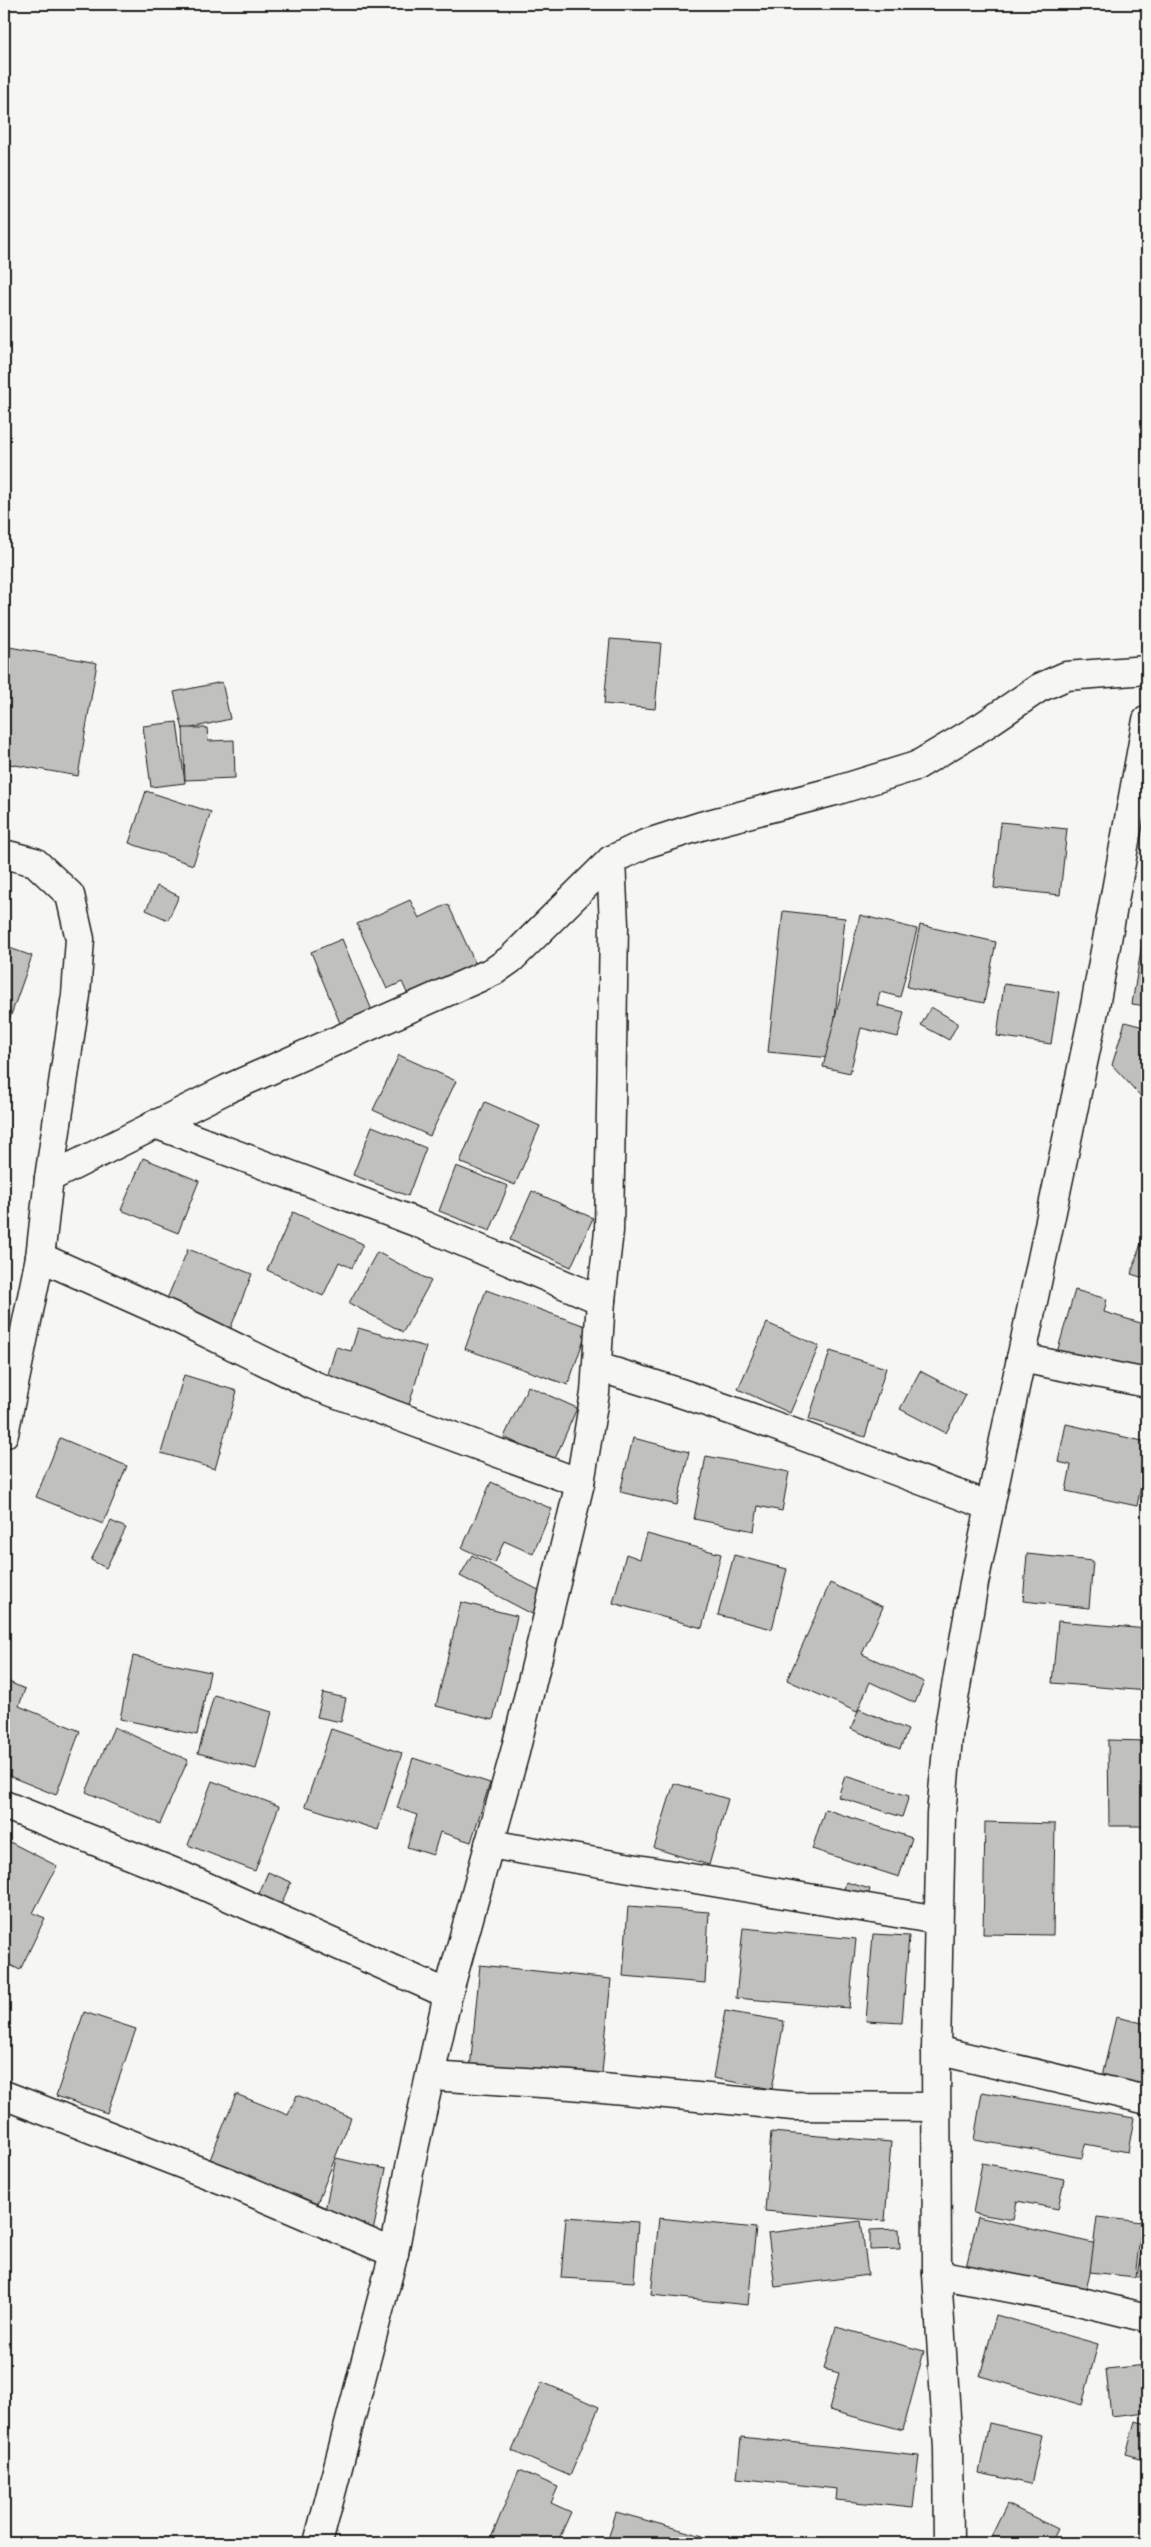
<svg xmlns="http://www.w3.org/2000/svg" width="1151" height="2547" font-family="Pangolin,sans-serif">
<style>
.building{fill:#c0c0bd;stroke:#1c1c1c}
.lines{fill:none;stroke-linecap:round;stroke-linejoin:round}
.minor-casing{stroke:#1c1c1c;stroke-width:31}
.minor{stroke:#f6f6f2;stroke-width:28}
</style>
<rect width="100%" height="100%" fill="#f6f6f2"/>
<filter id="ink" filterUnits="userSpaceOnUse"><feTurbulence type="fractalNoise" baseFrequency=".02" numOctaves="2"/><feDisplacementMap in="SourceGraphic" scale="10" xChannelSelector="R" yChannelSelector="G"/><feConvolveMatrix kernelMatrix="1 2 1 2 8 2 1 2 1" color-interpolation-filters="sRGB"/></filter>
<g filter="url(#ink)">
<g class="building">
<polygon points="610,639 661,643 655,709 604,704"/>
<polygon points="4,646 97,663 78,776 4,763"/>
<polygon points="222,682 230,719 183,730 174,692"/>
<polygon points="177,722 185,783 151,787 143,726"/>
<polygon points="183,728 207,728 208,741 234,740 235,778 185,780"/>
<polygon points="146,791 211,812 193,865 129,843"/>
<polygon points="1001,822 1067,829 1060,895 994,888"/>
<polygon points="157,886 179,896 168,920 146,910"/>
<polygon points="410,900 419,918 448,904 481,976 413,1006 402,982 387,989 357,924"/>
<polygon points="783,911 845,918 831,1058 768,1052"/>
<polygon points="860,915 917,929 900,997 880,992 877,1005 904,1012 898,1037 861,1028 850,1073 823,1067"/>
<polygon points="920,925 996,942 984,1003 907,987"/>
<polygon points="1144,932 1147,932 1147,1006 1132,1004"/>
<polygon points="342,939 376,1020 344,1033 311,952"/>
<polygon points="4,946 32,956 5,1032 4,1031"/>
<polygon points="1004,984 1059,992 1051,1044 997,1036"/>
<polygon points="931,1007 958,1023 949,1040 921,1025"/>
<polygon points="1125,1022 1147,1028 1147,1103 1112,1065"/>
<polygon points="399,1055 456,1081 430,1136 373,1110"/>
<polygon points="485,1102 540,1126 515,1185 460,1162"/>
<polygon points="372,1126 426,1148 408,1196 353,1175"/>
<polygon points="143,1158 199,1181 178,1233 121,1210"/>
<polygon points="456,1166 508,1186 490,1231 439,1211"/>
<polygon points="532,1191 593,1218 571,1267 510,1240"/>
<polygon points="293,1212 363,1244 352,1268 339,1262 323,1296 267,1270"/>
<polygon points="1147,1225 1147,1279 1131,1274"/>
<polygon points="188,1249 252,1274 229,1332 164,1306"/>
<polygon points="377,1252 431,1281 403,1332 349,1303"/>
<polygon points="486,1290 588,1327 568,1385 465,1349"/>
<polygon points="1075,1290 1107,1299 1104,1312 1147,1325 1147,1381 1056,1356"/>
<polygon points="767,1323 819,1346 790,1413 738,1389"/>
<polygon points="358,1328 426,1347 409,1405 326,1381 336,1347 351,1351"/>
<polygon points="830,1351 886,1368 865,1437 809,1419"/>
<polygon points="920,1371 966,1395 946,1433 900,1409"/>
<polygon points="184,1375 237,1391 215,1469 161,1453"/>
<polygon points="528,1386 577,1408 554,1461 504,1437"/>
<polygon points="1066,1424 1147,1442 1147,1456 1137,1506 1066,1491 1071,1465 1058,1462"/>
<polygon points="60,1438 127,1466 103,1524 36,1497"/>
<polygon points="633,1438 689,1452 677,1505 620,1492"/>
<polygon points="706,1456 789,1472 782,1511 758,1506 754,1531 694,1519"/>
<polygon points="491,1482 552,1509 533,1554 504,1541 495,1563 462,1548"/>
<polygon points="111,1521 126,1528 106,1568 91,1560"/>
<polygon points="647,1534 721,1554 702,1628 613,1603 626,1554 640,1559"/>
<polygon points="1027,1554 1093,1561 1089,1608 1023,1601"/>
<polygon points="472,1555 544,1593 532,1614 460,1576"/>
<polygon points="734,1555 787,1569 772,1629 718,1615"/>
<polygon points="830,1583 883,1607 862,1654 924,1682 915,1703 870,1682 857,1712 787,1680"/>
<polygon points="461,1602 517,1616 493,1720 436,1706"/>
<polygon points="1058,1621 1147,1629 1147,1691 1052,1683"/>
<polygon points="133,1656 210,1672 197,1735 120,1719"/>
<polygon points="4,1680 25,1689 19,1706 80,1731 56,1795 4,1774"/>
<polygon points="323,1693 346,1698 341,1722 317,1717"/>
<polygon points="214,1695 272,1712 256,1769 198,1753"/>
<polygon points="859,1709 908,1730 900,1749 851,1729"/>
<polygon points="114,1727 188,1760 160,1824 86,1792"/>
<polygon points="331,1729 402,1753 378,1830 305,1806"/>
<polygon points="1108,1740 1147,1741 1147,1826 1109,1826"/>
<polygon points="413,1758 490,1783 471,1842 440,1832 433,1855 407,1847 417,1815 397,1808"/>
<polygon points="845,1776 909,1796 902,1817 838,1797"/>
<polygon points="212,1781 279,1806 255,1871 188,1845"/>
<polygon points="674,1783 728,1799 709,1865 654,1848"/>
<polygon points="825,1809 912,1838 899,1877 812,1849"/>
<polygon points="985,1822 1055,1824 1053,1935 983,1934"/>
<polygon points="4,1839 57,1866 33,1913 45,1918 20,1970 4,1962"/>
<polygon points="268,1872 291,1882 275,1918 253,1908"/>
<polygon points="846,1882 870,1889 864,1910 840,1903"/>
<polygon points="628,1906 709,1912 705,1983 623,1976"/>
<polygon points="743,1928 856,1939 849,2008 736,1998"/>
<polygon points="873,1934 909,1936 902,2023 866,2021"/>
<polygon points="480,1965 611,1979 600,2094 469,2080"/>
<polygon points="725,2011 784,2021 772,2089 713,2078"/>
<polygon points="84,2012 136,2029 107,2113 56,2096"/>
<polygon points="1116,2017 1147,2024 1147,2096 1100,2085"/>
<polygon points="982,2092 1134,2118 1128,2152 1085,2144 1082,2158 974,2140"/>
<polygon points="236,2094 288,2115 297,2095 351,2118 314,2211 207,2167"/>
<polygon points="771,2132 891,2142 885,2221 765,2211"/>
<polygon points="336,2158 386,2169 372,2236 322,2224"/>
<polygon points="982,2163 1064,2179 1058,2209 1017,2201 1013,2220 973,2213"/>
<polygon points="566,2217 638,2222 634,2282 561,2278"/>
<polygon points="978,2217 1097,2244 1085,2294 966,2267"/>
<polygon points="1097,2217 1142,2222 1135,2277 1090,2272"/>
<polygon points="659,2218 756,2228 748,2305 651,2295"/>
<polygon points="1146,2220 1147,2221 1147,2278 1137,2276"/>
<polygon points="861,2221 868,2275 775,2287 768,2233"/>
<polygon points="899,2229 900,2249 870,2250 870,2230"/>
<polygon points="996,2315 1098,2344 1082,2405 980,2376"/>
<polygon points="836,2327 924,2351 903,2430 829,2410 839,2373 824,2369"/>
<polygon points="1147,2365 1147,2412 1111,2416 1106,2369"/>
<polygon points="542,2382 599,2407 570,2476 512,2451"/>
<polygon points="1135,2421 1147,2424 1147,2460 1126,2454"/>
<polygon points="989,2423 1042,2435 1031,2484 979,2473"/>
<polygon points="741,2437 919,2456 913,2508 836,2500 837,2489 737,2478"/>
<polygon points="519,2470 558,2487 551,2503 571,2512 557,2543 489,2543"/>
<polygon points="1007,2504 1058,2529 1051,2543 988,2543"/>
<polygon points="616,2512 703,2536 701,2543 607,2543"/>
</g>
<g class="lines">
<g class="minor-casing">
<g id="minor">
<polyline points="4,854 35,862 70,895 80,939 76,995 49,1178 40,1257 4,1434"/>
<polyline points="155,1124 418,1223 601,1300"/>
<polyline points="49,1178 227,1089 494,971 511,959 611,860 645,844 701,826 835,791 916,766 983,726 1039,688 1066,676 1147,670"/>
<polyline points="40,1257 172,1316 313,1385 580,1483"/>
<polyline points="1021,1358 1147,1383"/>
<path d="M 597,1367 C 731,1406 859,1458 990,1506"/>
<polyline points="4,1805 173,1872 448,1994"/>
<polyline points="489,1844 938,1920"/>
<polyline points="936,2050 1147,2100"/>
<polyline points="431,2076 571,2085 793,2106 936,2107"/>
<polyline points="4,2095 228,2182 394,2253"/>
<polyline points="937,2274 1082,2302 1147,2318"/>
<polyline points="318,2543 394,2253 410,2167 448,1994 515,1752 580,1483 595,1393 601,1300 609,1231 614,925 611,860"/>
<polyline points="949,2543 948,2448 937,2274 936,2050 941,1814 949,1727 974,1583 1095,1006 1147,720"/>
</g>
</g>
<use href="#minor" class="minor"/>
</g>
</g>
<rect width="1151" height="2547" fill="none" stroke="#f6f6f2" stroke-width="20"/>
<rect x="10" y="10" width="1131" height="2527" fill="none" stroke="#1c1c1c" stroke-width="2" filter="url(#ink)"/>
</svg>
